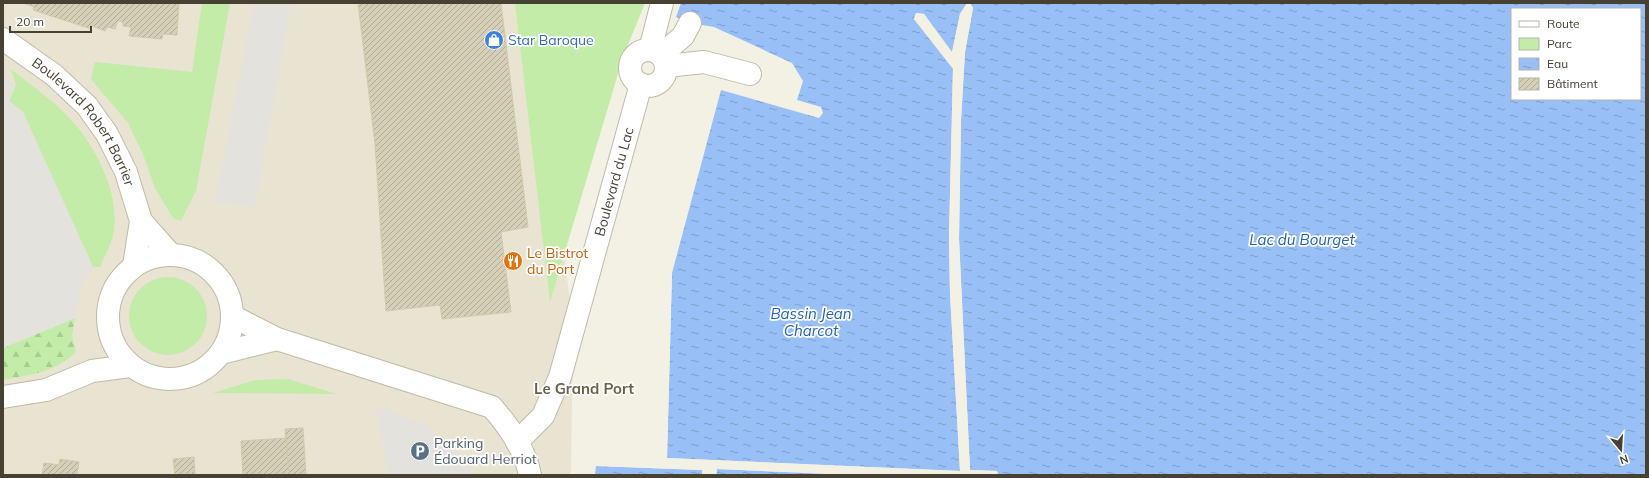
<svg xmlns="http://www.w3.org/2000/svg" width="1649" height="478" font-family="Mulish,sans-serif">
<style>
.residential{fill:#e8e4d1}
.green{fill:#c2eca8}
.forest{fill:url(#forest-firs)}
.parking{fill:#e3e2dc}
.water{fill:url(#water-ripples);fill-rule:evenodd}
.pier{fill:#f3f1e3}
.building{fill:url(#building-hatch);stroke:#d1c9aa}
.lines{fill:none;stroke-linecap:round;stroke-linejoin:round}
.minor-casing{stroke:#bfbba5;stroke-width:24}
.minor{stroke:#fff;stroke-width:22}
.labels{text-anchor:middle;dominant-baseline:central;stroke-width:3.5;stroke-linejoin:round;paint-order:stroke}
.shop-label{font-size:14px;fill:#366cbe;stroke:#fff;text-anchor:start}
.street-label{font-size:14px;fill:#464133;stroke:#fff}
.food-label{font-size:14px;fill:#c56008;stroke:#fff;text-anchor:start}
.service-label{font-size:14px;fill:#4e5e75;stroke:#fff;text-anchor:start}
.water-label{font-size:15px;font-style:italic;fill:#2361ba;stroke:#fff}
.neighbourhood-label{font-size:15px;font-weight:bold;fill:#696249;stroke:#fff}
</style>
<defs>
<pattern id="forest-firs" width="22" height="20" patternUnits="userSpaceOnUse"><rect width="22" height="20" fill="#c2eca8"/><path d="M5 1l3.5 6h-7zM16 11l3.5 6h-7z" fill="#a8cc91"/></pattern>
<pattern id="water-ripples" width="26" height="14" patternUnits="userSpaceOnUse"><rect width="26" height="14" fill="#99c0f6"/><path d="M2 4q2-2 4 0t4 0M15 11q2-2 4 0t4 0" fill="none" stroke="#7f9ec8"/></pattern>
<pattern id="building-hatch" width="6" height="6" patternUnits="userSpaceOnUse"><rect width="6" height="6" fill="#d6cfb8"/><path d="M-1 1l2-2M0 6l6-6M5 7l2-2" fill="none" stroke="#afaa96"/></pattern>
</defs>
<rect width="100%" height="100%" fill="#f3f1e3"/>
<polygon class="residential" points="3,3 537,3 573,331 571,475 3,475"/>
<g class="green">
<polygon points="202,3 230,3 196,191 181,221 173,218 155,188 143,154 128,123 91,79 95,62 192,72"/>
<polygon points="515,3 645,3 623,57 550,302"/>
<path d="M 11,69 C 32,86 54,101 72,121 C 96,147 119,193 114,229 C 113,242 105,255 100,267 L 93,267 L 23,112 L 9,101 L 16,85 Z"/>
<circle cx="168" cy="316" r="39"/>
<polygon points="288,379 337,394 213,393 255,380"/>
</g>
<path class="forest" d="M 75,318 L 72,335 L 76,352 C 57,372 29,375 3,380 L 3,348 Z"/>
<g class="parking">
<polygon points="254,3 291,3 255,206 215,203"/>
<polygon points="3,78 16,85 9,101 23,112 93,267 81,285 75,318 3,348"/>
<polygon points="376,406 425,424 467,462 473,475 388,475"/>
</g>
<g class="water">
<polygon points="681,3 967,3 960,14 952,53 924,14 916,13 914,19 953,68 949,237 950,294 960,471 667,458 672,273 721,90 819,118 823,113 821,107 797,100 803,81 792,63 714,27 690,23 676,17"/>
<path d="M 970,3 L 1646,3 L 1646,475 L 998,475 L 997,471 L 970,470 L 959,239 L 961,120 L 965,52 L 973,8 ZM 1512,9 L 1640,9 L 1640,99 L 1512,99 Z"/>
<polygon points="596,466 702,470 702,475 595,475"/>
<polygon points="717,469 854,475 716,475"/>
</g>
<g class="pier">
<polygon points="967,3 970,3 973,8 965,52 961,120 959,239 970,470 997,471 998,475 996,475 996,473 969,472 968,470 957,239 959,120 963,52 971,9 968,4 962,15 953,55 951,54 923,16 917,15 916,19 955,68 951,237 962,473 665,459 670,283 672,273 667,458 960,471 950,294 949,237 953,69 914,19 916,13 924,14 952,52 960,14"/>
<polygon points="598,464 703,468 704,470 704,475 702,475 702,470 596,466"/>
<polygon points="717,467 854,473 856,475 717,469 716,475 714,475 715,468"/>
</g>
<g class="building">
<polygon points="23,3 179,3 177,35 163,34 162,39 129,36 131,27 123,26 123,22 118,21 115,29 107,27 105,31 92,26 91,29 33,10 34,7"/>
<polygon points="358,3 501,3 528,227 501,232 511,312 442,319 440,305 386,311 375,144"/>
<polygon points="303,428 306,475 289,475 285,429"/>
<polygon points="286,438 289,475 243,475 241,441"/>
<polygon points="194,457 195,475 175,475 173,459"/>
<polygon points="60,459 79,462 77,475 42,475 44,463 59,465"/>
</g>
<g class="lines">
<g class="minor-casing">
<g id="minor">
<path id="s1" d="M 3,39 L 54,75 L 87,106 L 107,134 L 126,172 L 141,221 L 134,266"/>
<polyline points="650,50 662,3"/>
<circle cx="648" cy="68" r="18"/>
<polyline points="661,55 683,36 690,23"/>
<polyline points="666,66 704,62 750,74"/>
<polyline points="141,221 171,255"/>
<circle cx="170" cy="317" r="62"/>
<path d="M 232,316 L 277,339 L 492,407 C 509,427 525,449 530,475"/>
<polyline points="221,353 277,339"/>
<polyline points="3,397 46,390 92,371 130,366"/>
<path id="s2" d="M 517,442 L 543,416 L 560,377 L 641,84"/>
</g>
</g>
<use href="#minor" class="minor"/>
</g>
<defs>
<g id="shop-disc" transform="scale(1)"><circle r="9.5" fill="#3f7fe0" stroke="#fff"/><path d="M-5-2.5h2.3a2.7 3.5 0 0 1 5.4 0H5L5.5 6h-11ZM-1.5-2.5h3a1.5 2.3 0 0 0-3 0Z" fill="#fff"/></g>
<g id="restaurant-disc" transform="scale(1)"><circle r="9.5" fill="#e8710a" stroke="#fff"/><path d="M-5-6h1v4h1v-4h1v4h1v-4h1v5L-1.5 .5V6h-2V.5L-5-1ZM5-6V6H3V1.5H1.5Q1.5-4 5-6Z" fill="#fff"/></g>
<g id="parking-disc" transform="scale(1)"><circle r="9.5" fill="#5c6f8a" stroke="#fff"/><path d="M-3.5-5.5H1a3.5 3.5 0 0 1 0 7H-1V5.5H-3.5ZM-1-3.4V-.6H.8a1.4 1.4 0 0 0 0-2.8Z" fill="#fff"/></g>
</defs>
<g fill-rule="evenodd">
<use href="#shop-disc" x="494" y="40"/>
<use href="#restaurant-disc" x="513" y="261"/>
<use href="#parking-disc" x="420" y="451"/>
</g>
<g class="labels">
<g class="shop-label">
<text x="508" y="40">Star Baroque</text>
</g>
<g class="street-label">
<text stroke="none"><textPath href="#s1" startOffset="118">Boulevard Robert Barrier</textPath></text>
<text stroke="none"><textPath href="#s2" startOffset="282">Boulevard du Lac</textPath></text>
</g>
<g class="food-label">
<text x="527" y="253">Le Bistrot<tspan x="527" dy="16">du Port</tspan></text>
</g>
<g class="service-label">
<text x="434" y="443">Parking<tspan x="434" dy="16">Édouard Herriot</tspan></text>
</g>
<g class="water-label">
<text x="1302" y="239">Lac du Bourget</text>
<text x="811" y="313">Bassin Jean<tspan x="811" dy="17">Charcot</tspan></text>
</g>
<g class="neighbourhood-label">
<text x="584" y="388">Le Grand Port</text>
</g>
</g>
<rect width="1649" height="478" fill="none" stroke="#464133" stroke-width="8"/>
<rect x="1511" y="8" width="130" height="92" fill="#ffffff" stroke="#b5b3ad"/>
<rect x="1519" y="21" width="20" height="6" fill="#ffffff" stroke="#b5b3ad"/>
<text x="1547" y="28" font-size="12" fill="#464133">Route</text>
<rect x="1519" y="38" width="20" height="12" fill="#c2eca8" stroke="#b5b3ad"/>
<text x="1547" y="48" font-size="12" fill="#464133">Parc</text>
<rect x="1519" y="58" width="20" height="12" fill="url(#water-ripples)" stroke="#b5b3ad"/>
<text x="1547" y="68" font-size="12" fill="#464133">Eau</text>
<rect x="1519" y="78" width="20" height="12" fill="url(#building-hatch)" stroke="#b5b3ad"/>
<text x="1547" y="88" font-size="12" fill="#464133">Bâtiment</text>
<g transform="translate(1621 450) rotate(162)" stroke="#ffffff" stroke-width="3" paint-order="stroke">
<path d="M0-3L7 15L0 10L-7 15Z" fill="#464133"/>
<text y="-6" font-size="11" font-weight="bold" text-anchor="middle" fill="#464133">N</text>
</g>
<path d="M10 26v6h81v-6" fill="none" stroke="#464133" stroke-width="2"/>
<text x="16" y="26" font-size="12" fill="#464133" stroke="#ffffff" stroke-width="3" paint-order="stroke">20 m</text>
</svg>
